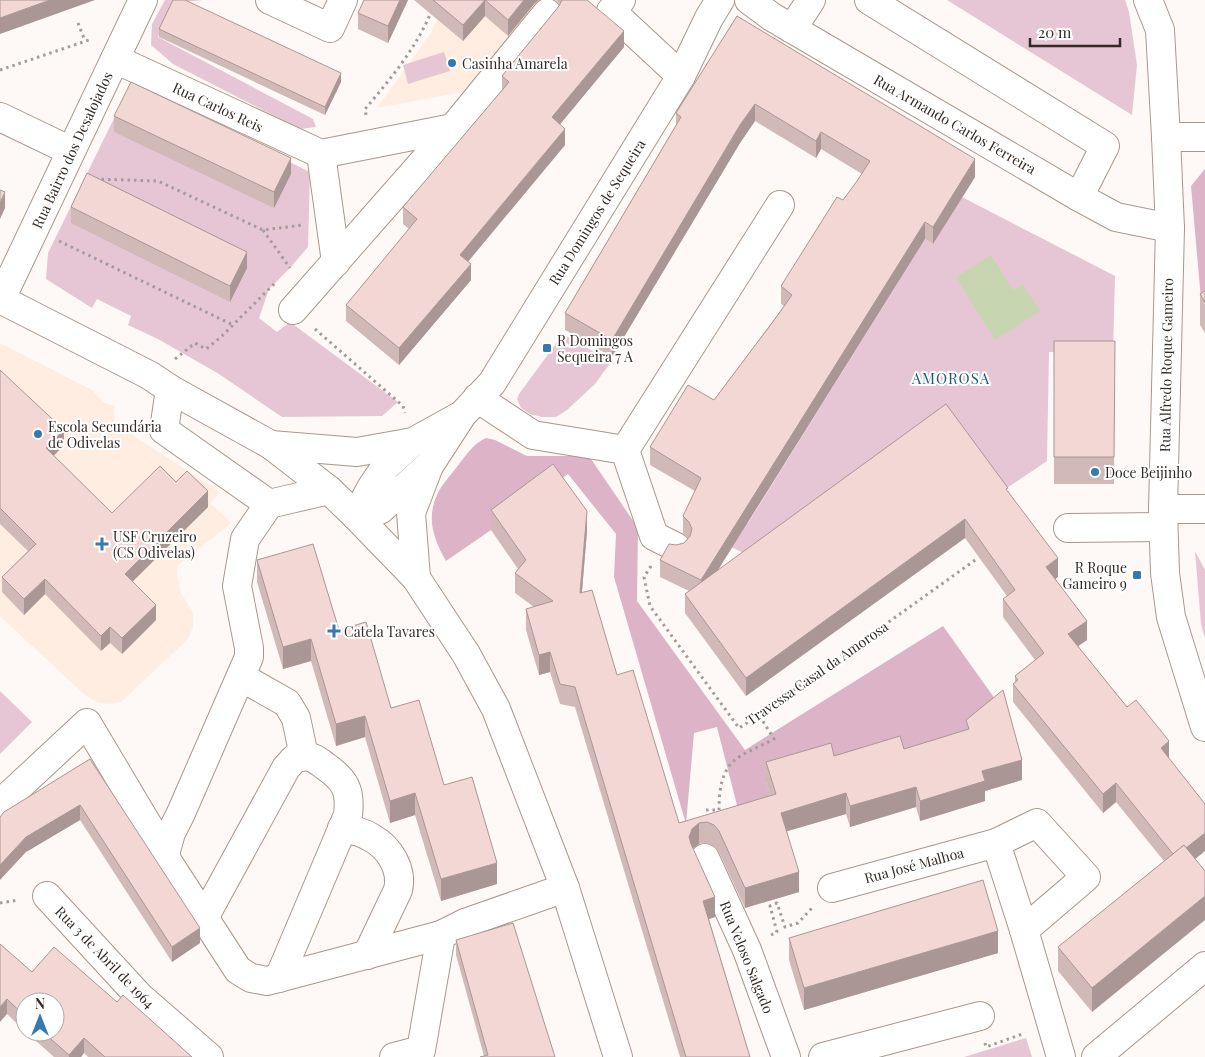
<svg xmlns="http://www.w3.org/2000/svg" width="1205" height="1057" font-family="'Playfair Display',serif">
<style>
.built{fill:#ffede1}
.green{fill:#e6c6d5}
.forest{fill:#dcb3c7}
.water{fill:#c7d6b0}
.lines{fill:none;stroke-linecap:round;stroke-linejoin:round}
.minor-casing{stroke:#ab9789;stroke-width:30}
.major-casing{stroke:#ab9789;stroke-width:30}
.path{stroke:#a39c98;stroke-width:3;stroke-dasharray:2.5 4;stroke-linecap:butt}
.minor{stroke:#fff;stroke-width:28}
.major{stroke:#fff;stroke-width:28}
.wall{fill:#d1b9b7}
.shaded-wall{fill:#aa9695}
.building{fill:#f3d7d5;stroke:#aa9695}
.poi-dot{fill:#3579af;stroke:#fff;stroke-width:2}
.labels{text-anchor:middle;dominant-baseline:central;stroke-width:4;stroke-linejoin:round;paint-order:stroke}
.poi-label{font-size:14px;fill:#332a25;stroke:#fff;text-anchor:start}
.street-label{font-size:14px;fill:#332a25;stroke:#fff}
.neighbourhood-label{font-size:15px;letter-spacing:1px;fill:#155786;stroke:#fff}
</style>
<rect width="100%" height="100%" fill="#fef9f6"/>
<g class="built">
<polygon points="447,0 550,0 469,91 377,108 430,34"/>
<polygon points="0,343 92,390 103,402 114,406 114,423 220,492 210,503 231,523 178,565 177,574 181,593 193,613 193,627 188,639 121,702 109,704 96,702 85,695 0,616"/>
</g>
<g class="green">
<polygon points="165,0 204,0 174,3 158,37 313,119 316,127 300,129 173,64 151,45 152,24"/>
<polygon points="947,0 1125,0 1129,12 1137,65 1132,115"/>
<polygon points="444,52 450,71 408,84 403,65"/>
<polygon points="140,89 310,172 308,247 290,268 269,289 259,318 277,332 290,322 398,402 382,416 282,417 219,374 158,339 128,325 131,316 97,299 92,308 46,279 48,253 124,98"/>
<polygon points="962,197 1115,276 1113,354 1049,352 1047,461 998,494 757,560 687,525 748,523 925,239 933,244"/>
<polygon points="563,334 611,362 595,384 567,410 556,417 542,417 530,414 521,408 517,399 519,394"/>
<polygon points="1195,551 1205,570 1205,638 1201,624"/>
<polygon points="0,691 32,722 0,754"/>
<polygon points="1026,1038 1032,1057 964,1057"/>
</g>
<g class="forest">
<polygon points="1205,169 1205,309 1202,311 1191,186"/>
<path d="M 486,438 L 495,440 L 527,456 L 589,456 L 638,528 L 637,601 L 745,750 L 943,626 L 1003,710 L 966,740 L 766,782 L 776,814 L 742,825 L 717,727 L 694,733 L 686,824 L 614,577 L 616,534 L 568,474 L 491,530 L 446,561 C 434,540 426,519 437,495 C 441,485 452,474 459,464 C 467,454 474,443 486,438 Z"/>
</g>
<polygon class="water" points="991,255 1013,290 1023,285 1040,311 995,340 956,277"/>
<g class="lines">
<g class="minor-casing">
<g id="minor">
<polyline points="270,0 330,28 343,0"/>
<polyline points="621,0 611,11 681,76"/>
<polyline points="749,0 772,17 1079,197 1116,217 1170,228"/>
<polyline points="869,0 1105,146 1079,197"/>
<polyline points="1148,0 1160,30 1166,137 1170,228 1163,509 1165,573 1171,617 1205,727"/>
<polyline points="792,29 811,0"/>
<polyline points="115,59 321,154 453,128"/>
<polyline points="0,117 71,151"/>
<polyline points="1166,137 1205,137"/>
<polyline points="321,154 336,262"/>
<polyline points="1,299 143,0"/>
<polyline points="293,310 453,128 547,13"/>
<polyline points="170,389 164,430 269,504 329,490"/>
<polyline points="477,398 533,435 625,450 654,536 676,547"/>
<polyline points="271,445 357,452 413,442 458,417"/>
<polyline points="625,450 780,205"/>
<polyline points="1163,509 1205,509"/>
<polyline points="356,516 371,488 386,466 413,442"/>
<polyline points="356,516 380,510 426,468"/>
<polyline points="1068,528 1163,527"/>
<polyline points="416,578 411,513 429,466 462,415 492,383 681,76 709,18 720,0"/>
<polyline points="0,804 87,723 165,854 168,862 238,970 251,978 267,981 441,935"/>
<path d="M 342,828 C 353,830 363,832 372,838 C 390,848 403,870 398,890 L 367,955"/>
<polyline points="996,843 1037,823 1086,877 1024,930"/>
<polyline points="165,854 171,833 181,813 249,657 249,648 237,586 245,539 269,504"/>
<polyline points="705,858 747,950 786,1057"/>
<polyline points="832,888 996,843 1024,930 1061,1057"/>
<polyline points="47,896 139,996 209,1057"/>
<polyline points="204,918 286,768 294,759 304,756 296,718 287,703 241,677"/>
<path d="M 279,978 L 348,815 C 351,790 345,780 325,766 C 317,760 314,757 304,756"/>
<polyline points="394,1057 421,1050 441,935 465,923 565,888"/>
<polyline points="823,1057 980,1016"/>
<polyline points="1096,1057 1205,966"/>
</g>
</g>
<g class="major-casing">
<polyline id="major" points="0,299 149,375 170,389 271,445 329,490 356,516 416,578 466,654 496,709 565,888 618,1057"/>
</g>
<g class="path">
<polyline points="78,23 85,41"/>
<polyline points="0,70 92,39"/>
<path d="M 366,115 L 365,109 C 389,81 417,47 431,12"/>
<polyline points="95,179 158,181 263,230 303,225"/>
<polyline points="263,230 290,268"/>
<polyline points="59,241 233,325"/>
<polyline points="315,329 403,406 405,413"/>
<polyline points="175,359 195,343 206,349 221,337 275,283"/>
<polyline points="651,566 644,577 650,606 739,728 759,715 978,558"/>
<path d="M 706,810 L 719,810 C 719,793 721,770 736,759 C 747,751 761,746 774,739 L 759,715"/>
<polyline points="0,903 19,900"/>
<polyline points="771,935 777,932 770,906 777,903 785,927 798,923 812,908"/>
<polyline points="985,1043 986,1047 1025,1033"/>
</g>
<use href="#minor" class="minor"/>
<use href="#major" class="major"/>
</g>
<g class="wall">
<polygon points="364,0 408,0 388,43 358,29 358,13"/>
<polygon points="414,0 539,0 535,3 508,36 485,16 463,41"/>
<polygon points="555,0 587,0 624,47 560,124 565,145 468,262 471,280 399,365 346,321 346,305 409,229 403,224 403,207 502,90 502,76 559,6 560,5 557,1"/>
<polygon points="737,16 975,177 933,244 925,239 718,570 1008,491 1058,577 1055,579 1087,640 1078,646 1205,804 1205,851 1195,859 1092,1012 1058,971 1058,947 1164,861 1116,802 1103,813 1013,702 1013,684 1015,682 1015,676 1035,660 1003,617 1003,599 1007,596 965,538 746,696 685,613 685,594 689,591 660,577 660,560 676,545 684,543 688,538 683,533 683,516 695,491 650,465 650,447 714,400 784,306 781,304 781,286 857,181 862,174 821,149 816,158 755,121 740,143 612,357 565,330 565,313 676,125 676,113"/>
<polygon points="159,29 341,82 325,115 159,37"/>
<polygon points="114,116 291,174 274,208 114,132"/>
<polygon points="71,207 247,268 230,302 71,223"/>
<polygon points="1205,291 1205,333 1200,325 1200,294"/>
<polygon points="1054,341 1115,341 1114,484 1054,484"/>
<polygon points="0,370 64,445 54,456 112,513 176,482 208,507 133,581 156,620 122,654 110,643 101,651 45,594 24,615 2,592 2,577 28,551 0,524"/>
<polygon points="491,510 587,531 582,593 679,823 770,796 766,782 766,762 904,749 966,730 966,720 1022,780 985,791 985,801 920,821 916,807 850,827 846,814 787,831 799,892 745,908 719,852 714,846 707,843 699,844 693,849 715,917 709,919 750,1057 680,1057 575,707 560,704 550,672 539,675 526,630 526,609 534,607 515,593 515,573 518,569 491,530"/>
<polygon points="257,560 339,630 444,785 497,884 441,901 415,815 390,823 365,737 336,746 311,661 283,669 257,582"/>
<polygon points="90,759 200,943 172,962 80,820 26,852"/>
<polygon points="789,938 998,953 804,1010 789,960"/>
<polygon points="456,940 555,1057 484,1056 456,955"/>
<polygon points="0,944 32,972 117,1002 192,1057 88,1057 84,1053 81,1057 54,1057 26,1032 55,1032 25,1002 25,1031 7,1014"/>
</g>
<g class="shaded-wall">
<polygon points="50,0 95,0 0,34 0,18"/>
<polygon points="400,0 408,0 388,43 388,26"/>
<polygon points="485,0 485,16 463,41 463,25"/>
<polygon points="524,0 539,0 535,3 508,36 508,20"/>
<polygon points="624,31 624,47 552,134 552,117"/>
<polygon points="341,73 341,82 325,115 325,107"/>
<polygon points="755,104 755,121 740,143 612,357 612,340 740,125"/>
<polygon points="565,129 565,145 460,271 460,255"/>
<polygon points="821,132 821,149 816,158 816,141"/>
<polygon points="291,158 291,174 274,208 274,192"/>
<polygon points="975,159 975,177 933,244 933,227"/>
<polygon points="5,192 5,208 0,219 0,203"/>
<polygon points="925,222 925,239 701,597 701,580"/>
<polygon points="247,252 247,268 230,302 230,286"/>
<polygon points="471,264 471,280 399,365 399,348"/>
<polygon points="64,430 64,445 46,463 46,448"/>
<polygon points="208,491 208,507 125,589 125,574"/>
<polygon points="587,511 587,531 580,613 580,593"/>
<polygon points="965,519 965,538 746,696 746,678"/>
<polygon points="1058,558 1058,577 1046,586 1046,567"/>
<polygon points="45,579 45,594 24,615 24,599"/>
<polygon points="156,605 156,620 122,654 122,638"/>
<polygon points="1087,621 1087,640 1068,653 1068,634"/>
<polygon points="110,627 110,643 101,651 101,636"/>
<polygon points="311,639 311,661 283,669 283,647"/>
<polygon points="550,652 550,672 539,675 539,655"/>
<polygon points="365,716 365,737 336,746 336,724"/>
<polygon points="1169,741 1169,760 1161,748"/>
<polygon points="1022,760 1022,780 985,791 985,801 920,821 920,801 982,771"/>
<polygon points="1116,783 1116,802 1103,813 1103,794"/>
<polygon points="916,787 916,807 850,827 850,806"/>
<polygon points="415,793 415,815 390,823 390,801"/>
<polygon points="846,793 846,814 781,833 781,813"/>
<polygon points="80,805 80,820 26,852 0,880 0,865 26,837"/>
<polygon points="699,823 699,844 692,849 689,837 692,829"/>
<polygon points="1205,833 1205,851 1175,875 1175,857"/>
<polygon points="497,863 497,884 441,901 441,879"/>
<polygon points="799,872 799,892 745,908 745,888"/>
<polygon points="1205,896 1205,920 1092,1012 1092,988"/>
<polygon points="715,897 715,917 703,921 703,901"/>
<polygon points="200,928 200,943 172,962 172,947"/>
<polygon points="998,931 998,953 804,1010 804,988"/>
<polygon points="7,999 7,1014 0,1022 0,1007"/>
<polygon points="84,1038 84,1053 81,1057 69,1057 69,1055"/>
</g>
<g class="building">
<polygon points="0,0 50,0 0,18"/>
<polygon points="173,0 185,0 341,73 325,107 159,29"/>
<polygon points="364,0 400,0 388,26 358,13"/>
<polygon points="433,0 485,0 463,25"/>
<polygon points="485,0 524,0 508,20"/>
<polygon points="562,0 587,0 624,31 552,117 565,129 460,255 471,264 399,348 346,305 417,219 403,207 509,82 502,76 559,6"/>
<polygon points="737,16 975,159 933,227 925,222 701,580 660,560 669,544 676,545 684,543 690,536 692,529 689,522 683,516 701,478 650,447 688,385 714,400 775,319 792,295 781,286 837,197 843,200 857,181 870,161 821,132 816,141 755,104 740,125 612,340 565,313 681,117 676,113"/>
<polygon points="131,82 291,158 274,192 114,116"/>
<polygon points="87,173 247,252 230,286 71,207"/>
<polygon points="0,190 5,192 0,203"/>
<polygon points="1205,291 1205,302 1200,294"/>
<polygon points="1054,341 1115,341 1114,457 1054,457"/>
<polygon points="0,370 64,430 46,448 112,513 160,466 176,482 187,471 208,491 125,574 156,605 122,638 110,627 101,636 45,579 24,599 2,577 36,544 0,508"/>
<polygon points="946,404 1008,488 1006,489 1058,558 1046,567 1087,621 1068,634 1127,707 1136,700 1169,741 1161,748 1205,804 1205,833 1186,848 1184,845 1173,854 1116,783 1103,794 1013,684 1018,680 1015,676 1044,653 1003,599 1015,590 965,519 746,678 685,594"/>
<polygon points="553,464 587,511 580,593 592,590 617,675 633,670 679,823 776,794 766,762 831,743 834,756 900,736 904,749 969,729 966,720 1003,690 1022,760 982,771 985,781 920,801 916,787 850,806 846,793 781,813 799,872 745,888 719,831 714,825 707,822 699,823 692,829 689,837 691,844 715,897 703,901 750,1057 686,1057 575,687 560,684 550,652 539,655 526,609 553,601 515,573 526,560 491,510"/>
<polygon points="313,544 339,630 366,622 391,708 419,700 444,785 472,777 497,863 441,879 415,793 390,801 365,716 336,724 311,639 283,647 257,560"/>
<polygon points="90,759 200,928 172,947 80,805 26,837 0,865 0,817 4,812"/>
<polygon points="1184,845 1205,871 1205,896 1092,988 1058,947"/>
<polygon points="983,880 998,931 804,988 789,938"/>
<polygon points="513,923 555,1057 480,1057 488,1055 456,940"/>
<polygon points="0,944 32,972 54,947 117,1002 123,995 192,1057 105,1057 84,1038 69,1055 43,1032 55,1032 55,1002 25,1002 25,1016 7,999 0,1007"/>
</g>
<g class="poi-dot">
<circle cx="452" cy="63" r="5"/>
<rect x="542" y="343" width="10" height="10" rx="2.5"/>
<circle cx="38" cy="434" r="5"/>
<circle cx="1095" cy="472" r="5"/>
<path d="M99.5 536.5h5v5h5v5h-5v5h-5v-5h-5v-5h5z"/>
<rect x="1132" y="570" width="10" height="10" rx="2.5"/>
<path d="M331.5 623.5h5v5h5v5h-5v5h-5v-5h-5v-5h5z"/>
</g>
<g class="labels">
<g class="poi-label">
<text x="462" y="63">Casinha Amarela</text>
<text x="557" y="340">R Domingos<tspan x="557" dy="16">Sequeira 7 A</tspan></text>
<text x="48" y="426">Escola Secundária<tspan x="48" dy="16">de Odivelas</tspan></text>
<text x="1105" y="472">Doce Beijinho</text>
<text x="113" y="536">USF Cruzeiro<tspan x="113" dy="16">(CS Odivelas)</tspan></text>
<text x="1127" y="567" text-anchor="end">R Roque<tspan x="1127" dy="16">Gameiro 9</tspan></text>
<text x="344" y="631">Catela Tavares</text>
</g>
<g class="street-label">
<text transform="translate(218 107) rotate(25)">Rua Carlos Reis</text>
<text transform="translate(955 124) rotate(30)">Rua Armando Carlos Ferreira</text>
<text transform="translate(72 150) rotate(-65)">Rua Bairro dos Desalojados</text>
<text transform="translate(597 212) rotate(-58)">Rua Domingos de Sequeira</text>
<text transform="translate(1166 365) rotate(-89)">Rua Alfredo Roque Gameiro</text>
<text transform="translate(817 673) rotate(-35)">Travessa Casal da Amorosa</text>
<text transform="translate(914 865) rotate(-15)">Rua José Malhoa</text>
<text transform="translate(105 957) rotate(46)">Rua 3 de Abril de 1964</text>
<text transform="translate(747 957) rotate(68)">Rua Veloso Salgado</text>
</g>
<g class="neighbourhood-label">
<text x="951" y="378">AMOROSA</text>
</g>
</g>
<g transform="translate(40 1017)"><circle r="24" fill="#ffffff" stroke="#adaaa8"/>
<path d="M0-4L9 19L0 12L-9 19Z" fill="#3579af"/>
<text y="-8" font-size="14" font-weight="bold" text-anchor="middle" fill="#332a25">N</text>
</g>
<path d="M1030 38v8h90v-8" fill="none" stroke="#332a25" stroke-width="2.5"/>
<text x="1038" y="38" font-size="15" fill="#332a25" stroke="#ffffff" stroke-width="4" paint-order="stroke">20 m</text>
</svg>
